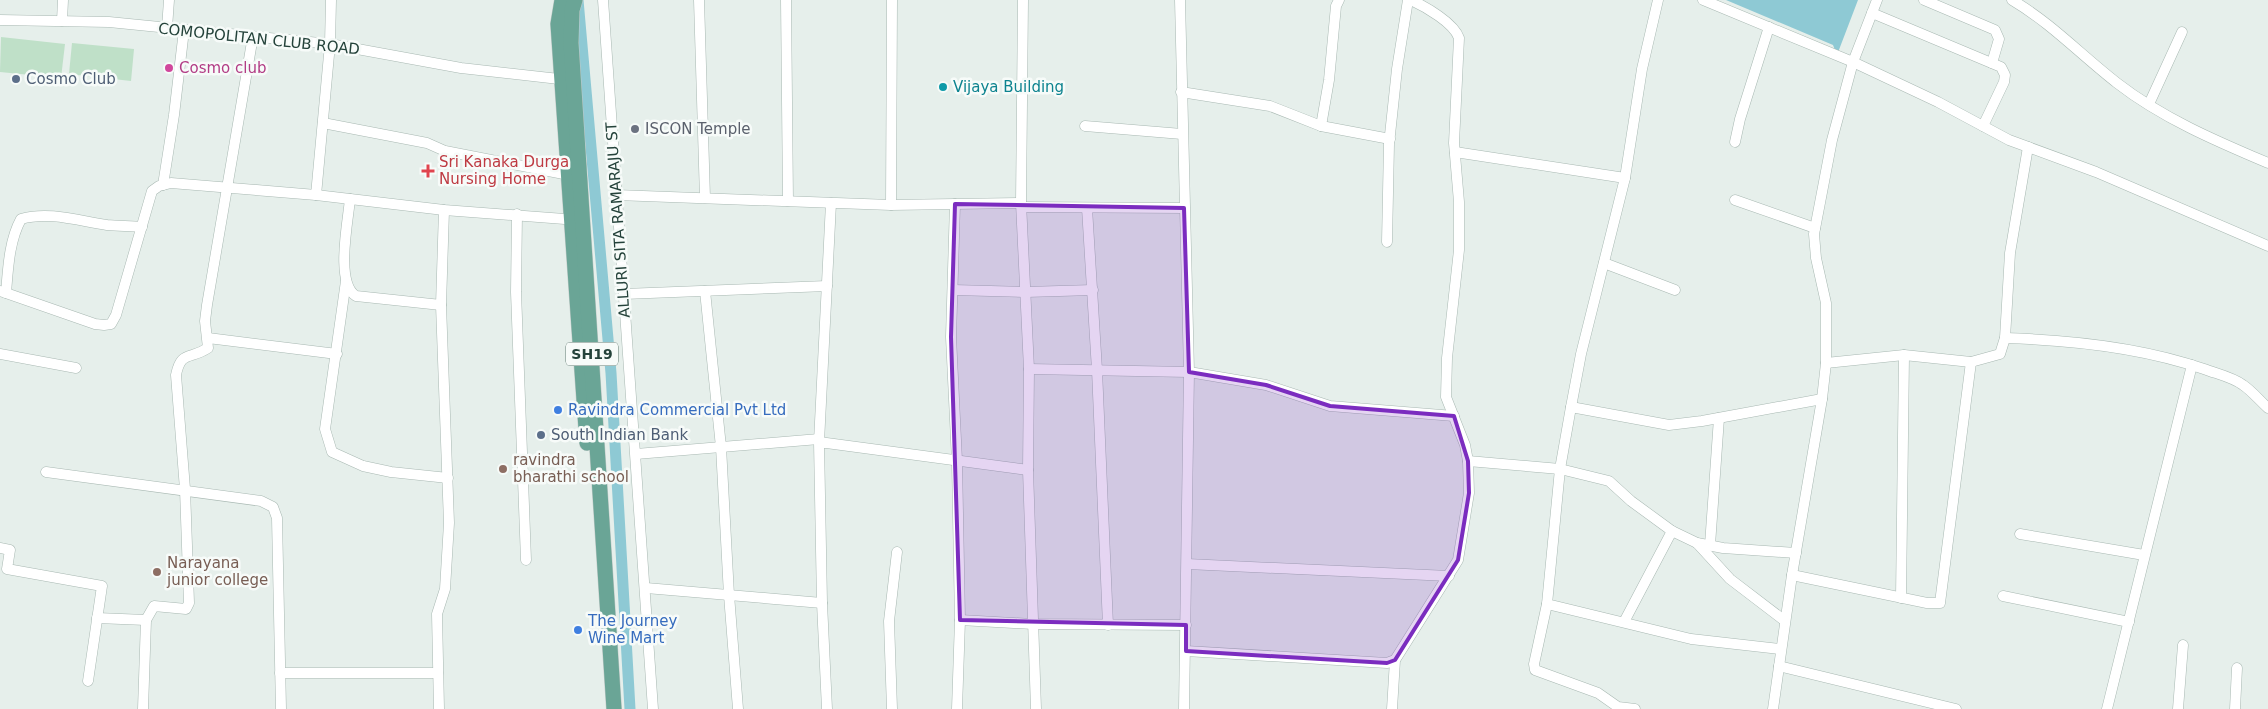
<svg xmlns="http://www.w3.org/2000/svg" width="2268" height="709" font-family="'DejaVu Sans',sans-serif">
<style>
.green{fill:#bfe0c8}
.water{fill:#8ec9d4}
.lines{fill:none;stroke-linecap:round;stroke-linejoin:round}
.canal{stroke:#8ec9d4;stroke-width:11}
.minor-casing{stroke:#a8b8b2;stroke-width:11}
.primary-casing{stroke:#c2cac8;stroke-width:16}
.minor{stroke:#fff;stroke-width:10}
.primary{stroke:#6aa596;stroke-width:15}
.marked{fill:#7b2cbf;fill-opacity:0.2;stroke:#7b2cbf;stroke-width:4;stroke-linejoin:round}
.hotel-dot{fill:#d1479c;stroke:#f7fbf9;stroke-width:2}
.service-dot{fill:#5c6f8a;stroke:#f7fbf9;stroke-width:2}
.culture-dot{fill:#0f9aa8;stroke:#f7fbf9;stroke-width:2}
.worship-dot{fill:#6b7280;stroke:#f7fbf9;stroke-width:2}
.health-dot{fill:#e0444e;stroke:#f7fbf9;stroke-width:2}
.shop-dot{fill:#3f7fe0;stroke:#f7fbf9;stroke-width:2}
.education-dot{fill:#8d6e63;stroke:#f7fbf9;stroke-width:2}
.labels{text-anchor:middle;dominant-baseline:central;stroke-width:5;stroke-linejoin:round;paint-order:stroke}
.shield{fill:#f7fbf9;stroke:#637a73;stroke-width:1}
.shield-label{font-size:14px;font-weight:bold;fill:#24423a}
.street-label{font-size:15px;fill:#24423a;stroke:#f7fbf9}
.hotel-label{font-size:15px;fill:#b23c85;stroke:#f7fbf9;text-anchor:start}
.service-label{font-size:15px;fill:#4e5e75;stroke:#f7fbf9;text-anchor:start}
.culture-label{font-size:15px;fill:#0d838f;stroke:#f7fbf9;text-anchor:start}
.worship-label{font-size:15px;fill:#5b616d;stroke:#f7fbf9;text-anchor:start}
.health-label{font-size:15px;fill:#be3a42;stroke:#f7fbf9;text-anchor:start}
.shop-label{font-size:15px;fill:#366cbe;stroke:#f7fbf9;text-anchor:start}
.education-label{font-size:15px;fill:#785e54;stroke:#f7fbf9;text-anchor:start}
</style>
<rect width="100%" height="100%" fill="#e6efeb"/>
<g class="green">
<polygon points="1,37 65,44 61,78 0,72"/>
<polygon points="72,43 134,49 131,81 69,74"/>
</g>
<polygon class="water" points="1726,0 1858,0 1837,55 1833,45"/>
<g class="lines">
<polyline class="canal" points="578,0 611,373 630,709"/>
<g class="minor-casing">
<g id="minor">
<polyline points="603,0 653,709"/>
<polyline points="699,0 705,198"/>
<polyline points="786,0 788,201"/>
<polyline points="1023,0 1021,203 1029,369 1028,470 1036,709"/>
<polyline points="1180,0 1189,372 1184,709"/>
<polyline points="1658,0 1642,69 1625,178 1581,354 1571,407 1560,469 1547,604 1691,639 1780,649"/>
<polyline points="1703,0 1853,62 1938,102 2009,140 2096,172 2268,246"/>
<polyline points="1924,0 1995,30 1999,39 1992,63"/>
<path d="M 2012,0 C 2051,23 2081,55 2117,83 C 2162,118 2216,141 2268,163"/>
<polyline points="1872,13 2001,67 2005,75 2004,82 1983,126"/>
<polyline points="0,20 109,22 330,44 461,68 568,80"/>
<polyline points="62,21 63,0"/>
<polyline points="167,28 169,0"/>
<polyline points="1181,92 1270,106 1321,126 1390,139"/>
<polyline points="2149,104 2182,32"/>
<polyline points="323,123 427,143 445,151 569,175"/>
<polyline points="1085,126 1182,134"/>
<polyline points="1321,126 1329,80 1336,6 1339,0"/>
<polyline points="1735,142 1740,119 1769,27"/>
<polyline points="1455,152 1625,178"/>
<polyline points="163,185 174,115 184,30"/>
<polyline points="316,195 330,44 331,0"/>
<polyline points="616,195 891,205 1021,203"/>
<path d="M 350,199 C 348,222 335,283 356,296 L 441,305"/>
<polyline points="1735,200 1815,228"/>
<polyline points="955,204 951,337 957,461 960,620 957,709"/>
<polyline points="891,205 892,0"/>
<polyline points="1022,207 1184,208"/>
<polyline points="1087,208 1097,370 1108,625"/>
<polyline points="517,214 516,292 526,560"/>
<polyline points="1387,242 1389,144 1397,69 1408,0"/>
<polyline points="1604,263 1675,290"/>
<polyline points="346,281 325,429 332,452 363,466 391,472 448,478"/>
<polyline points="953,290 1026,292 1093,290"/>
<polyline points="0,291 95,324 104,325 111,324 116,315 152,191 159,186 171,183 316,195 444,210 578,220"/>
<polyline points="705,291 721,447 729,595 738,709"/>
<path d="M 6,293 C 8,269 9,241 21,219 C 49,211 79,221 107,225 C 119,226 131,226 142,227"/>
<polyline points="624,294 827,286"/>
<polyline points="208,338 337,354"/>
<path d="M 2005,338 C 2072,340 2141,347 2204,369 C 2217,374 2232,377 2243,385 C 2252,391 2260,401 2268,408"/>
<polyline points="0,354 76,368"/>
<polyline points="1826,363 1904,355 1971,362 2000,354 2005,338 2010,253 2028,147"/>
<polyline points="1029,369 1189,372 1266,385 1330,406 1454,416"/>
<polyline points="1571,407 1669,425 1702,421 1822,399"/>
<polyline points="819,442 831,203"/>
<polyline points="636,454 819,439"/>
<polyline points="1468,461 1560,469 1609,481 1631,501 1672,531 1697,543 1723,548 1796,553"/>
<polyline points="46,472 261,501 273,507 277,518 281,709"/>
<polyline points="2020,534 2144,555"/>
<polyline points="1697,543 1730,579 1785,621"/>
<polyline points="1710,545 1719,418"/>
<polyline points="0,548 10,550 7,569 102,586 88,681"/>
<polyline points="1187,564 1449,576"/>
<polyline points="1792,575 1927,603 1940,603 1971,362"/>
<polyline points="646,588 822,603"/>
<polyline points="2003,596 2129,622"/>
<polyline points="1901,598 1904,355"/>
<polyline points="1547,604 1534,664 1535,670 1598,693 1618,707 1635,709"/>
<polyline points="97,618 146,620"/>
<polyline points="960,620 1033,624 1186,625"/>
<polyline points="1624,622 1672,531"/>
<polyline points="1186,651 1387,663 1395,660"/>
<polyline points="1779,666 1956,709"/>
<polyline points="280,673 438,673"/>
<path d="M 143,709 L 146,620 L 154,606 L 186,609 L 189,603 L 185,489 L 176,375 C 181,350 190,360 208,348 L 205,321 L 207,305 L 253,36"/>
<polyline points="439,709 437,614 445,589 449,523 441,305 444,210"/>
<polyline points="827,709 822,603 819,442 1028,470"/>
<polyline points="892,709 889,621 897,552"/>
<path d="M 1392,709 L 1395,660 L 1458,560 L 1469,493 L 1468,461 L 1465,445 L 1446,397 L 1447,358 L 1459,250 L 1459,202 L 1454,143 L 1459,38 C 1454,23 1426,7 1411,0"/>
<polyline points="1773,709 1792,575 1822,399 1826,363 1826,303 1816,258 1814,234 1832,140 1853,62 1877,0"/>
<polyline points="2107,709 2192,365"/>
<polyline points="2178,709 2183,645"/>
<polyline points="2235,709 2237,668"/>
</g>
</g>
<g class="primary-casing">
<g id="primary">
<polyline points="562,0 558,24 587,443"/>
<polyline points="575,0 572,10 571,43 614,709"/>
</g>
</g>
<use href="#minor" class="minor"/>
<use href="#primary" class="primary"/>
</g>
<path class="marked" d="M 955,204 L 1184,208 L 1189,372 L 1266,385 L 1330,406 L 1454,416 L 1468,461 L 1469,493 L 1458,560 L 1395,660 L 1387,663 L 1186,651 L 1186,625 L 960,620 L 951,337 Z"/>
<circle class="hotel-dot" cx="169" cy="68" r="5"/>
<g class="service-dot">
<circle cx="16" cy="79" r="5"/>
<circle cx="541" cy="435" r="5"/>
</g>
<circle class="culture-dot" cx="943" cy="87" r="5"/>
<circle class="worship-dot" cx="635" cy="129" r="5"/>
<path class="health-dot" d="M425.5 163.5h5v5h5v5h-5v5h-5v-5h-5v-5h5z"/>
<g class="shop-dot">
<circle cx="558" cy="410" r="5"/>
<circle cx="578" cy="630" r="5"/>
</g>
<g class="education-dot">
<circle cx="503" cy="469" r="5"/>
<circle cx="157" cy="572" r="5"/>
</g>
<g class="labels">
<rect class="shield" x="566" y="342.5" width="52" height="23" rx="4"/>
<g class="shield-label">
<text x="592" y="354">SH19</text>
</g>
<g class="street-label">
<text transform="translate(259 39) rotate(6)">COMOPOLITAN CLUB ROAD</text>
<text transform="translate(618 220) rotate(-94)">ALLURI SITA RAMARAJU ST</text>
</g>
<g class="hotel-label">
<text x="179" y="68">Cosmo club</text>
</g>
<g class="service-label">
<text x="26" y="79">Cosmo Club</text>
<text x="551" y="435">South Indian Bank</text>
</g>
<g class="culture-label">
<text x="953" y="87">Vijaya Building</text>
</g>
<g class="worship-label">
<text x="645" y="129">ISCON Temple</text>
</g>
<g class="health-label">
<text x="439" y="162">Sri Kanaka Durga<tspan x="439" dy="17">Nursing Home</tspan></text>
</g>
<g class="shop-label">
<text x="568" y="410">Ravindra Commercial Pvt Ltd</text>
<text x="588" y="621">The Journey<tspan x="588" dy="17">Wine Mart</tspan></text>
</g>
<g class="education-label">
<text x="513" y="460">ravindra<tspan x="513" dy="17">bharathi school</tspan></text>
<text x="167" y="563">Narayana<tspan x="167" dy="17">junior college</tspan></text>
</g>
</g>
</svg>
